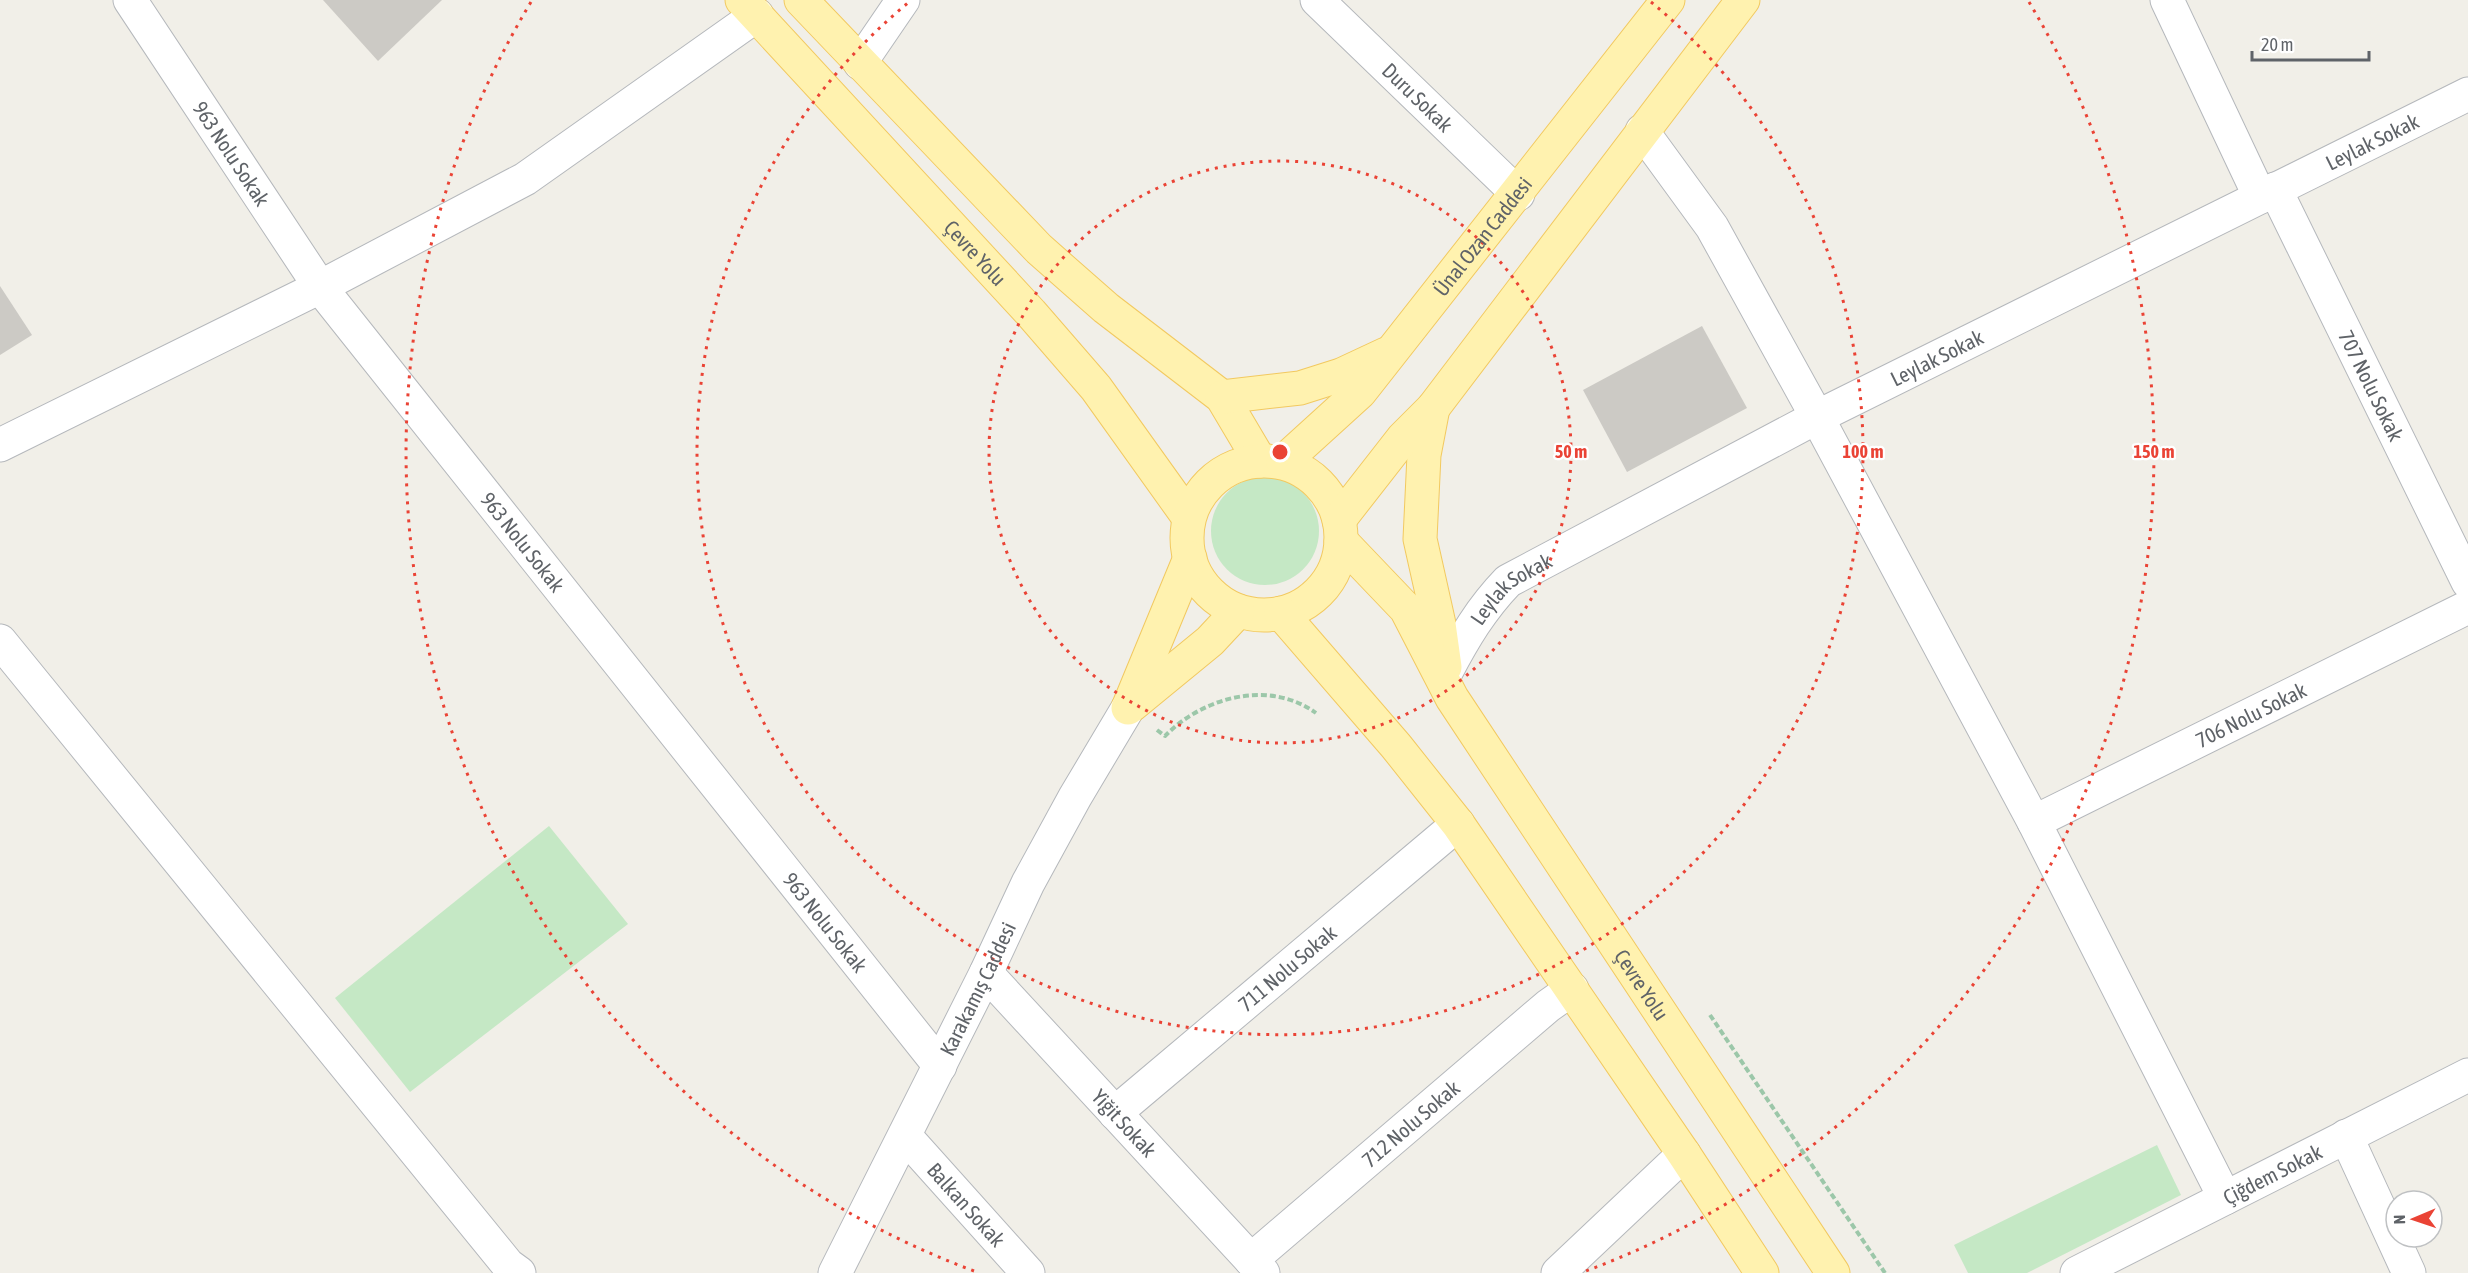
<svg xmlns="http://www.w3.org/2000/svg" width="2468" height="1273" font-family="'Asap Condensed',sans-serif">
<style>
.green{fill:#c5e8c5}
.building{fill:#cccac5}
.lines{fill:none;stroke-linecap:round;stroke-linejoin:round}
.minor-casing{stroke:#b5b8bc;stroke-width:35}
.major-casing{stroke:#f2c960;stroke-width:35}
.path{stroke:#9cc7a9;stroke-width:4;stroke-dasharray:6 3;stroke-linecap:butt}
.minor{stroke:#fff;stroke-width:33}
.major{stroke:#fff2af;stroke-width:33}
.ring{fill:none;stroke:#ea4335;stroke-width:3;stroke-dasharray:3 6}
.labels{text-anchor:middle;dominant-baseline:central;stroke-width:4.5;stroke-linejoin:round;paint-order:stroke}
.street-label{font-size:21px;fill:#5f6368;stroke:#fff}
.centre{fill:#ea4335;stroke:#fff;stroke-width:3}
.ring-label{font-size:18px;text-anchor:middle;font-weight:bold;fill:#ea4335;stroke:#fff;stroke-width:4.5;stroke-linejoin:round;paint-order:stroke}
</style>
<rect width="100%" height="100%" fill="#f1efe8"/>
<g class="green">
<circle cx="1265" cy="531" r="54"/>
<polygon points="549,826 628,924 410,1092 335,998"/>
<polygon points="2157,1145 2181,1195 2027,1273 1968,1273 1954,1245"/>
</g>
<g class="building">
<polygon points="323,0 442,0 378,61"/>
<polygon points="0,286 32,335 0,355"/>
<polygon points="1702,326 1747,408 1627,472 1583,390"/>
</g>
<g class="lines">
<g class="minor-casing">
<g id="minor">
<path id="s1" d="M 130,0 L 320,287 L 940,1066"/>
<path id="s2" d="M 1317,0 L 1518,194"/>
<polyline points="2167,0 2260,197"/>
<polyline points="860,63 903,0"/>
<polyline points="1642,131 1712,227 1817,417 2034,822 2225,1198"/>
<path id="s3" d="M 2275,189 L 2468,582"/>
<polyline points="0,445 320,287 525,179 757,15"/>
<polyline points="0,641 508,1265 519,1273"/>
<path id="s4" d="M 1446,672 C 1464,638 1481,609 1508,581 L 1817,417 L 2468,94"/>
<path id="s5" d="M 2034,822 L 2468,607"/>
<path id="s6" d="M 986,973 L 1263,1273"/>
<path id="s7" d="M 1115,1113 L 1458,824"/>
<path id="s8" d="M 905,1136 L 1028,1273"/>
<polyline points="2346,1136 2409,1273"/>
<path id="s9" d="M 1251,1260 L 1548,1006 L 1572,989"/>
<path id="s10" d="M 835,1273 L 986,973 L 1028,883 L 1075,797 L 1128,708"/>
<polyline points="1558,1273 1684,1154"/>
<path id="s11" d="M 2077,1273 L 2468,1075"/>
</g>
</g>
<g class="major-casing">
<g id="major">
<path id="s12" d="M 742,0 L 1031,313 L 1096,388 L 1189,518"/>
<polyline points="801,0 1039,249 1106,308 1222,397 1260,461"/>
<polyline points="1222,397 1300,388 1341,375 1386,354"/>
<polyline points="1433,408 1424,455 1420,539 1439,624 1445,667"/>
<circle cx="1264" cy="538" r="77"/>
<path id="s13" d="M 1283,462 L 1360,392 L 1668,0"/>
<polyline points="1339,520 1403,438 1433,408 1743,0"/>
<path id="s14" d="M 1341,541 L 1406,609 L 1452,698 L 1833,1273"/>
<polyline points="1281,613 1396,746 1458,824 1684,1154 1762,1273"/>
<polyline points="1132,705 1210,641 1238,611"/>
<polyline points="1128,708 1190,558"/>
</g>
</g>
<g class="path">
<path d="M 1157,730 L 1165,736 C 1203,697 1269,679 1316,713"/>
<polyline points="1710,1015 1885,1273"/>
</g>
<use href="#minor" class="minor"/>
<use href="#major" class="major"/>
</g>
<g class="ring">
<circle cx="1280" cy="452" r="291"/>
<path d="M1651 2A583 583 0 1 1 909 2"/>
<path d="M974 1271A874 874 0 0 1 531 2M2029 2A874 874 0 0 1 1586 1271"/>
</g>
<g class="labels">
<g class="street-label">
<text stroke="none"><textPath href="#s2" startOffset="140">Duru Sokak</textPath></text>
<text stroke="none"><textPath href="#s4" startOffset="1080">Leylak Sokak</textPath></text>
<text stroke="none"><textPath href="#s1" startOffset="184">963 Nolu Sokak</textPath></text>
<text stroke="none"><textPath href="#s13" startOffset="302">Ünal Ozan Caddesi</textPath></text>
<text stroke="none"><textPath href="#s12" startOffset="344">Çevre Yolu</textPath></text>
<text stroke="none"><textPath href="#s4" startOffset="594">Leylak Sokak</textPath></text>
<text stroke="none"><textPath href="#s3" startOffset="219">707 Nolu Sokak</textPath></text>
<text stroke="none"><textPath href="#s1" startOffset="670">963 Nolu Sokak</textPath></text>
<text stroke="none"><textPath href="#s4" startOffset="108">Leylak Sokak</textPath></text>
<text stroke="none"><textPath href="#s5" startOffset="242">706 Nolu Sokak</textPath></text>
<text stroke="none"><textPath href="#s1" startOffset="1156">963 Nolu Sokak</textPath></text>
<text stroke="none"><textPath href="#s7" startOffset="225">711 Nolu Sokak</textPath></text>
<text stroke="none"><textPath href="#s14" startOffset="538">Çevre Yolu</textPath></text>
<text stroke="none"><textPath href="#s10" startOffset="318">Karakamış Caddesi</textPath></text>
<text stroke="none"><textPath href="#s6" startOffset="204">Yiğit Sokak</textPath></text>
<text stroke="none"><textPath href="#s9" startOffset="210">712 Nolu Sokak</textPath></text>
<text stroke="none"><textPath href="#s11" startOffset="219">Çiğdem Sokak</textPath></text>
<text stroke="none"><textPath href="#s8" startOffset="92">Balkan Sokak</textPath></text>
</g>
</g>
<circle cx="1280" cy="452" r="9" class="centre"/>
<g class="ring-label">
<text x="1571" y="458">50 m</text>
<text x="1863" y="458">100 m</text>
<text x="2154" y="458">150 m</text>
</g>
<g transform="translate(2414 1219) rotate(268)"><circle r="28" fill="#ffffff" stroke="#bfc1c3" stroke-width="1.5"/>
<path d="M0-4.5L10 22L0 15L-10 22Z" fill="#ea4335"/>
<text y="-9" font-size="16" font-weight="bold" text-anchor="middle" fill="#5f6368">N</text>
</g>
<path d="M2252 51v9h117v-9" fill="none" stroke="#5f6368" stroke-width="3"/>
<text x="2261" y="51" font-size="18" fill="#5f6368" stroke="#ffffff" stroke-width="4.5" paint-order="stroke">20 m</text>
</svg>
